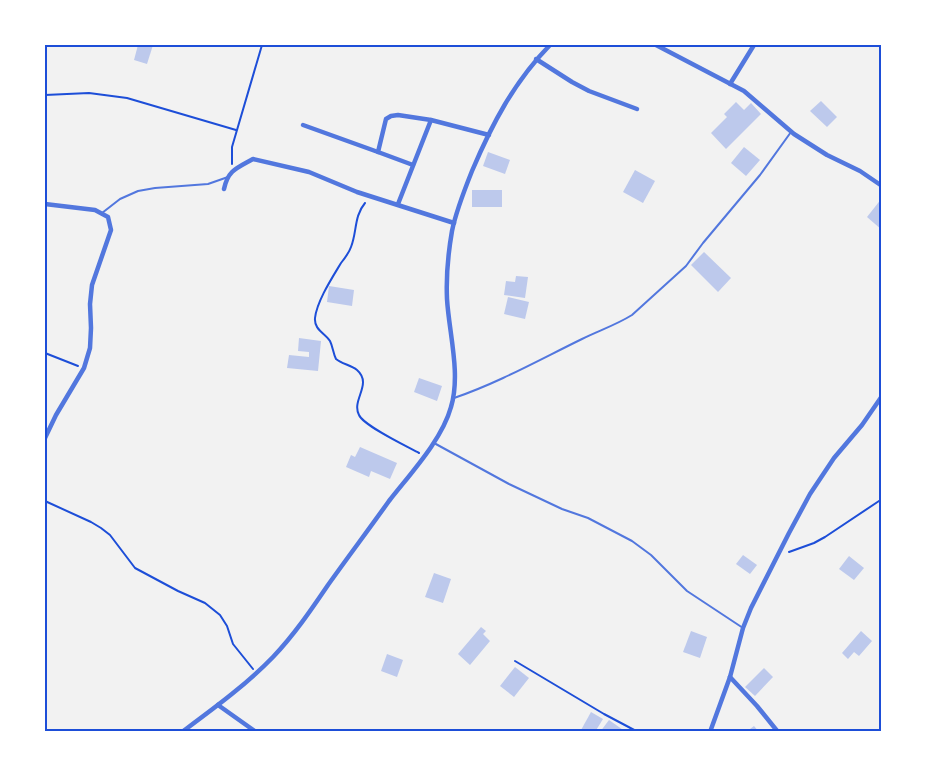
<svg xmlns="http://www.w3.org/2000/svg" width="927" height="777" font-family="Cabin,sans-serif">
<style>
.building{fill:#bdc9ec}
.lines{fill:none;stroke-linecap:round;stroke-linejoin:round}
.path{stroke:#1d4ed8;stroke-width:2}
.service{stroke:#5277de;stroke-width:2}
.minor{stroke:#5277de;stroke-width:4.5}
.neatline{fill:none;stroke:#1d4ed8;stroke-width:2}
</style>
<rect width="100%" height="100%" fill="#f2f2f2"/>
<g class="building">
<polygon points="138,45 153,45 147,64 134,60"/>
<polygon points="821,101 837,117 827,127 810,111"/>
<polygon points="736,102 744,110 751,103 761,114 726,149 711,133 727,117 724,114"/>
<polygon points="744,147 760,160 746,176 731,163"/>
<polygon points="488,152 510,160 505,174 483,166"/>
<polygon points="635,170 655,181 643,203 623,192"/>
<rect x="472" y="190" width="30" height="17"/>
<polygon points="882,198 882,230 867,217"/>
<polygon points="704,252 731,278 718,292 691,265"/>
<polygon points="516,276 528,277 525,298 504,295 506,281 515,282"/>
<polygon points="329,286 354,290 352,306 327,302"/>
<polygon points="508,297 529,302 525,319 504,314"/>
<polygon points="299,338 321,341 318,371 287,368 289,355 309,357 309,352 298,351"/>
<polygon points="419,378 442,386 437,401 414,392"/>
<polygon points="360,447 397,463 390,479 371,471 369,477 346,467 351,455 355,457"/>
<polygon points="743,555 757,565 750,574 736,564"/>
<polygon points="849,556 864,568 854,580 839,569"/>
<polygon points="434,573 451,579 443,603 425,597"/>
<polygon points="481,627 486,631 483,634 490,641 470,665 458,654"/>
<polygon points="691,631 707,637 700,658 683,652"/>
<polygon points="861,631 872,641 859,656 854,652 848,659 842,653"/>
<polygon points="387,654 403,660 397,677 381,671"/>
<polygon points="515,667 529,678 514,697 500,686"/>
<polygon points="764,668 773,677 755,696 745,687"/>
<polygon points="591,712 603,719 595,732 584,732 581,730"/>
<polygon points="609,720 626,732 600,732"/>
<polygon points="754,726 759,732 746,732"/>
</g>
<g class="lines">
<g class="path">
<polyline points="45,95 89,93 127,98 236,130"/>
<polyline points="232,164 232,147 262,45"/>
<path d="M 365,203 C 354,216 357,232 351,247 C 349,253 345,258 341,263 C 332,278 317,301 315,318 C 314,330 325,333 330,341 C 333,347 333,353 336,359 C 342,364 351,365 357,370 C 373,384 351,400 359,415 C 364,426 406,446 419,453"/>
<polyline points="45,353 78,366"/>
<polyline points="45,501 91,522 101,528 110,535 135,568 178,591 205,603 220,615 227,626 233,644 253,669"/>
<polyline points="789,552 814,543 825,537 882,499"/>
<polyline points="515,661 604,714 638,732"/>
</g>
<g class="service">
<polyline points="102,213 120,199 138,191 155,188 208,184 228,177"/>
<path d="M 454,398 C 498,383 539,360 582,339 C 598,331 616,325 632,315 L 686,266 L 703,243 L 760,175 L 791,132"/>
<polyline points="434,443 509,484 562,509 588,518 632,541 651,555 687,591 743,628"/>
</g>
<g class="minor">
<polyline points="656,45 744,91 794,134 827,155 860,171 882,186"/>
<polyline points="536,59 572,82 589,91 637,109"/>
<polyline points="730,84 754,45"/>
<polyline points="303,125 378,152"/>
<polyline points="413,165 378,152 386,119 391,116 398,115 431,120 489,135"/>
<path d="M 224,189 C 228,170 237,168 253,159 L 309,172 L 357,192 L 454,223"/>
<polyline points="45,204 95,210 108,217 111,230 92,285 90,304 91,328 90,348 84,368 56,415 45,438"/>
<polyline points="398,204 431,120"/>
<polyline points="730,677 757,706 778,732"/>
<polyline points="218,705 256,732"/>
<path d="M 182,732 C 213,709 246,685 273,657 C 294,635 311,610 328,585 C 348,557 369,529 389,501 C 410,474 442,440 451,407 C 461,374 449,333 447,299 C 446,277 448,254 452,231 C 456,211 464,191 472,171 C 492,124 514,82 550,45"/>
<polyline points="710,732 730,677 743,628 751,608 789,533 810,494 834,458 862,425 882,396"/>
</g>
</g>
<rect width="927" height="777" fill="none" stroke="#ffffff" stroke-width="93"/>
<rect x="46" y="46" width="834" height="684" class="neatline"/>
</svg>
